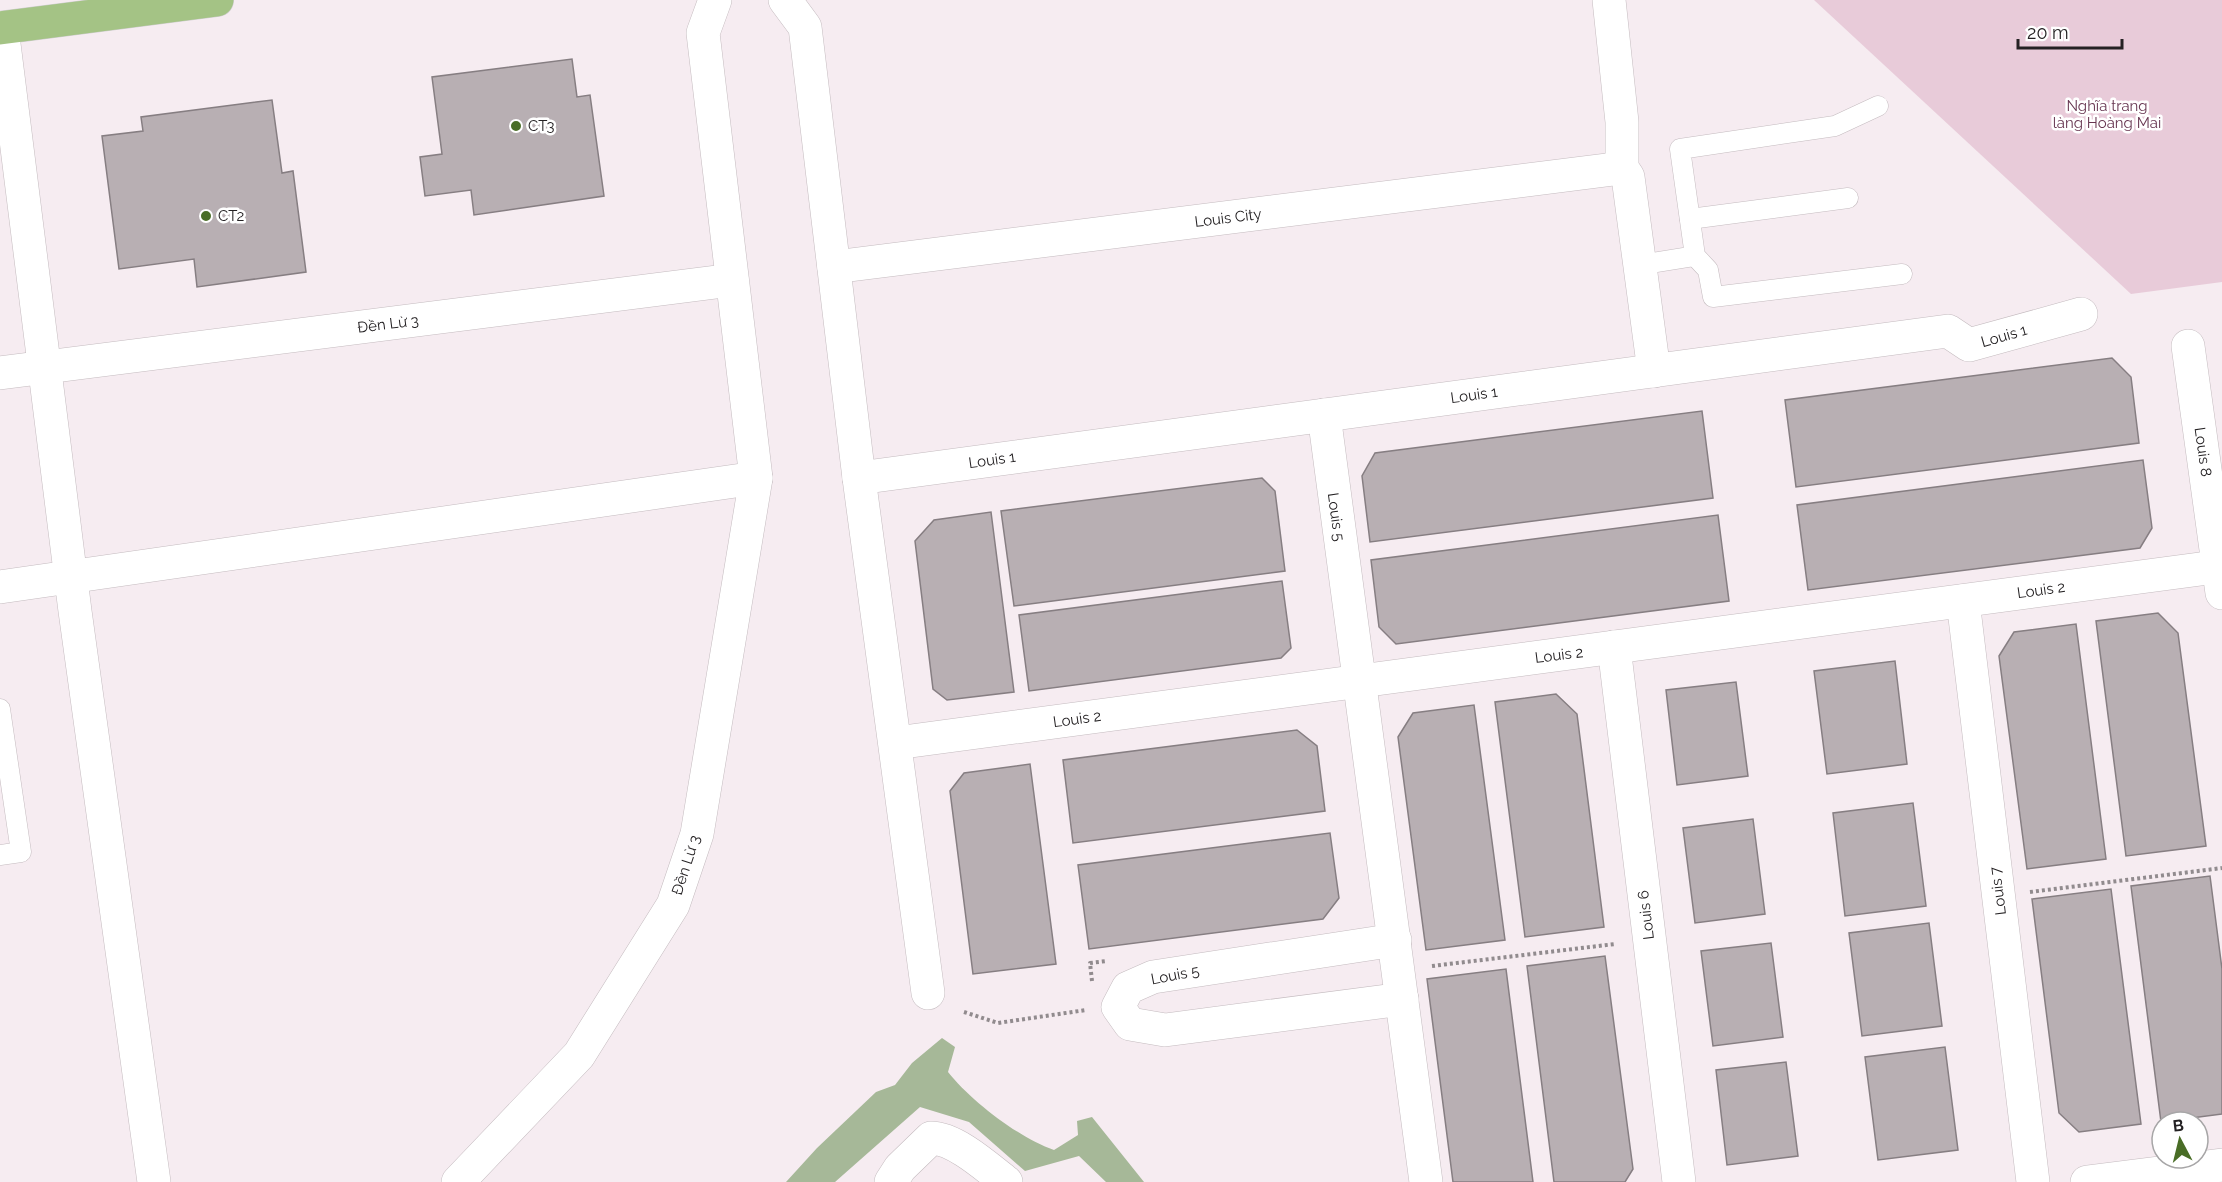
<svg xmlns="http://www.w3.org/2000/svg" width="2222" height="1182" font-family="Raleway,sans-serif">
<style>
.green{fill:#e8cbd9}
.water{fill:#a6b898}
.building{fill:#b8afb3;stroke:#867e82;stroke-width:1.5}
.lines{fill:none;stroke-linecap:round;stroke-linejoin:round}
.service-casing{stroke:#c4bbbf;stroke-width:21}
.minor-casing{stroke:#c4bbbf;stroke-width:34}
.primary-casing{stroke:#cfcecf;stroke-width:34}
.path{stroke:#918b8e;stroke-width:4;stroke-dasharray:3 3;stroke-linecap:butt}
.service{stroke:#fff;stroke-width:20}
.minor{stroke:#fff;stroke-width:33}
.primary{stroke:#a4c385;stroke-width:33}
.poi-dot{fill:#496d26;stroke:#fff;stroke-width:2}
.labels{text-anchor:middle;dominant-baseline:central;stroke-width:5;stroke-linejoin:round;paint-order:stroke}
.park-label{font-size:15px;fill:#673651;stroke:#fff}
.poi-label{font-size:15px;fill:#242123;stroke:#fff;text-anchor:start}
.street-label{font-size:15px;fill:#242123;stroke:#fff}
</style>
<rect width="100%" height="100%" fill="#f6ecf1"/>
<polygon class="green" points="1814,0 2222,0 2222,282 2131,294"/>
<path class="water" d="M 942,1038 L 955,1047 L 948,1072 C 971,1101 1019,1138 1054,1150 L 1078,1135 L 1077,1121 L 1092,1117 L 1144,1182 L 1106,1182 L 1079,1156 L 1025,1171 L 969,1122 L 920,1107 L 835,1182 L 786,1182 L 817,1148 L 876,1092 L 895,1085 L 912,1063 Z"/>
<g class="building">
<polygon points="572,59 577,97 590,95 604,196 474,215 471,190 425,196 420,157 442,154 432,77"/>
<polygon points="272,100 282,173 293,171 306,272 197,287 194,259 119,269 102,136 143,131 141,117"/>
<polygon points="2112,358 2131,377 2139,443 1796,487 1785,400"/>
<polygon points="1702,411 1713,498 1370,542 1362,476 1375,453"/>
<polygon points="2143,460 2152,528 2140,548 1808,590 1797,505"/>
<polygon points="1262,478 1275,491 1285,571 1014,606 1001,511"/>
<polygon points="991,512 1014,692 947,700 933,689 915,541 934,520"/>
<polygon points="1718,515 1729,601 1396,644 1379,627 1371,560"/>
<polygon points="1282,581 1291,648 1281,658 1029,691 1019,615"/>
<polygon points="2158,613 2178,633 2206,846 2126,856 2096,621"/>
<polygon points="2076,624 2106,859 2027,869 1999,656 2014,632"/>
<polygon points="1895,661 1907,764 1827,774 1814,671"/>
<polygon points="1736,682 1748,776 1677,785 1666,690"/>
<polygon points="1556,694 1577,714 1604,927 1525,937 1495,702"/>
<polygon points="1474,705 1505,940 1426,950 1398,737 1413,713"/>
<polygon points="1297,730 1317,746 1325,811 1073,843 1063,760"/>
<polygon points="1030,764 1056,964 973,974 950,791 964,773"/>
<polygon points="1913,803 1926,906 1845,916 1833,813"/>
<polygon points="1753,819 1765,914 1695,923 1683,828"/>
<polygon points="1330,833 1339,898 1323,919 1089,949 1078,865"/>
<polygon points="2210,876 2222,969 2222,1114 2161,1122 2131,886"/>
<polygon points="2111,889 2141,1124 2079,1132 2059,1113 2032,899"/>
<polygon points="1929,923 1942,1026 1862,1036 1849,933"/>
<polygon points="1771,943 1783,1037 1713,1046 1701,951"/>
<polygon points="1605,956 1633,1169 1625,1182 1554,1182 1527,966"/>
<polygon points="1506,969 1533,1182 1453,1182 1427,979"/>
<polygon points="1945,1047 1958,1150 1878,1160 1865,1057"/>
<polygon points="1786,1062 1798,1156 1727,1165 1716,1070"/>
</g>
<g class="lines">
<g class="service-casing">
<g id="service">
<polyline points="1878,106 1835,126 1680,149 1695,256 1708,270 1713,297 1902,274"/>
<polyline points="1690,219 1848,198"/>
<polyline points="1639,265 1695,256"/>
<polyline points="0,709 21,852 0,855"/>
</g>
</g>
<g class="minor-casing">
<g id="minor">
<polyline points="785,0 805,27 859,478 928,993"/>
<polyline points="1609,0 1622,122 1622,168 1628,177 1654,371"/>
<polyline points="2,28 75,611 154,1182"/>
<polyline points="834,267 1622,168"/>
<polyline points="2188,346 2222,593"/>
<polyline points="0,373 732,280"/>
<polyline points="1324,415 1426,1182"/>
<polyline points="859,478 1948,331 1969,345 2081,314"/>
<polyline points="0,587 756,478"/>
<polyline points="1963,601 2033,1182"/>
<polyline points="1614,647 1679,1182"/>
<polyline points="896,743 2222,566"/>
<polyline points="1395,940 1153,977 1128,988 1118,1007 1130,1024 1165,1030 1402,999"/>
<polyline points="458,1182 579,1055 673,905 697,834 756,478 703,33 715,0"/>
<path d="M 891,1182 L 900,1168 L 931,1138 C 955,1138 988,1168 1006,1182"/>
<polyline points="2087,1182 2222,1165"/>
</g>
</g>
<g class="primary-casing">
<polyline id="primary" points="0,28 217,0"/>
</g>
<g class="path">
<polyline points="2030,892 2222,868"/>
<polyline points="1432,966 1615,944"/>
<polyline points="1092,981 1090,963 1107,961"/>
<polyline points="964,1012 998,1023 1086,1010"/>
</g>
<use href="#service" class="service"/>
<use href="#minor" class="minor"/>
<use href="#primary" class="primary"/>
</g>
<g class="poi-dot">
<circle cx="516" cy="126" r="6"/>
<circle cx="206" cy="216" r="6"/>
</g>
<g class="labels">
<g class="park-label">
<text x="2107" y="106">Nghĩa trang<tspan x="2107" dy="17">làng Hoàng Mai</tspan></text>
</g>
<g class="poi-label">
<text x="528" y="126">CT3</text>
<text x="218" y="216">CT2</text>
</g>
<g class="street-label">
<text transform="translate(1228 218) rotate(-7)">Louis City</text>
<text transform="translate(388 324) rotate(-7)">Đền Lừ 3</text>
<text transform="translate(2004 336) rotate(-16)">Louis 1</text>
<text transform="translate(1474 395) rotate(-8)">Louis 1</text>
<text transform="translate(2203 452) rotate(82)">Louis 8</text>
<text transform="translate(992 460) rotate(-8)">Louis 1</text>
<text transform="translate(1336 517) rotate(82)">Louis 5</text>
<text transform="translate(2041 590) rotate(-8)">Louis 2</text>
<text transform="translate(1559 655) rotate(-7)">Louis 2</text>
<text transform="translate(1077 719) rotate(-8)">Louis 2</text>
<text transform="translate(686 865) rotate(-72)">Đền Lừ 3</text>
<text transform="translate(1998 891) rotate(-97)">Louis 7</text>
<text transform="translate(1646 915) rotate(-97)">Louis 6</text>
<text transform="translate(1175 975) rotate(-11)">Louis 5</text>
</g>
</g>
<g transform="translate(2180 1140) rotate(353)"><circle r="28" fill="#ffffff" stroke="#a7a6a7" stroke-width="1.5"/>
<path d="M0-4.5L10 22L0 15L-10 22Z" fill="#496d26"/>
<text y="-9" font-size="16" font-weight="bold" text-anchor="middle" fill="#242123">B</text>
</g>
<path d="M2018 39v9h104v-9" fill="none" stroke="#242123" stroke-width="3"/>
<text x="2027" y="39" font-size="18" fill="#242123" stroke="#ffffff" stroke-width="4.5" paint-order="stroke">20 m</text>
</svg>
